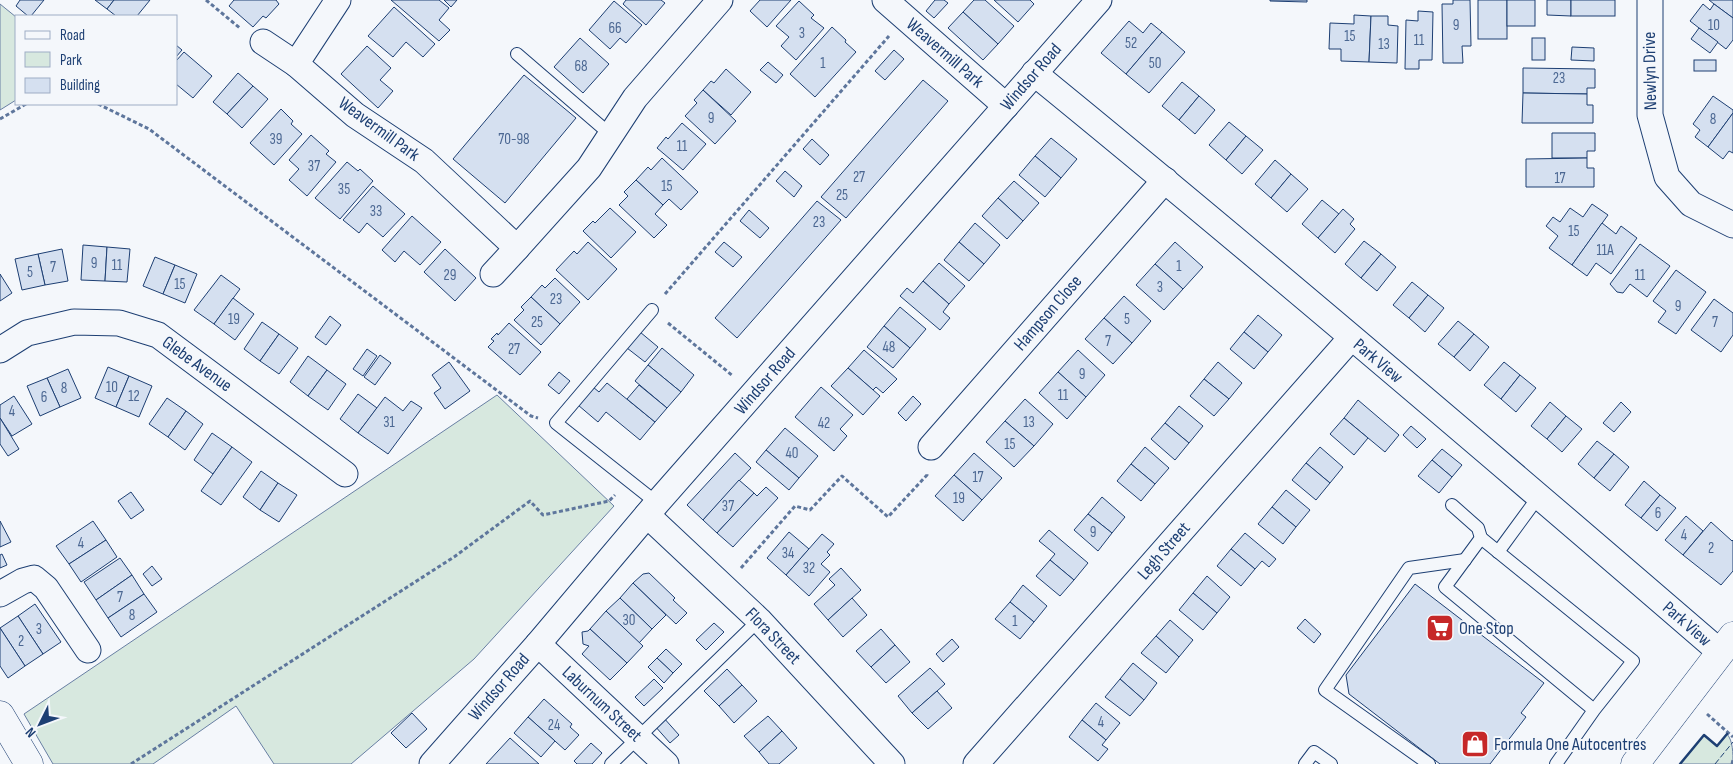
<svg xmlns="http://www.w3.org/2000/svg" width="1733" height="764" font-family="'Sofia Sans Condensed',sans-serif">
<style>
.green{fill:#d7e8df;stroke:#687fa3}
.building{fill:#d5e0f0;stroke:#1d3f73}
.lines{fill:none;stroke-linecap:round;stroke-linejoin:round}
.lane-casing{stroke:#1d3f73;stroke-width:14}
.street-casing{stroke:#1d3f73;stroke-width:27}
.secondary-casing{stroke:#1d3f73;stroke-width:29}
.primary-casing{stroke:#1d3f73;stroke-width:29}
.path{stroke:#5e769c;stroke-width:3;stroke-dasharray:4 2.5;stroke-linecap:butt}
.lane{stroke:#f4f7fb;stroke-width:12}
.street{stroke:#f4f7fb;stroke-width:25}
.secondary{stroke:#f4f7fb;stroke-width:28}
.primary{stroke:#f4f7fb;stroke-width:28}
.fence{stroke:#1d3f73;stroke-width:1;stroke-dasharray:6 2.5;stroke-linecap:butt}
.wall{stroke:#1d3f73;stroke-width:2.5}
.labels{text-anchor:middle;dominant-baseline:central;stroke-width:4;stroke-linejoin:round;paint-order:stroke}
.number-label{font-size:15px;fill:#4b6792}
.street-label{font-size:18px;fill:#1d3f73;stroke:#f4f7fb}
.poi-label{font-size:18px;fill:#1d3f73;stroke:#f4f7fb;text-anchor:start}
</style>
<rect width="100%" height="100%" fill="#f4f7fb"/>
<g class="green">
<polygon points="0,4 16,17 16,100 0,110"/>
<polygon points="497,395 614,506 474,659 351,764 274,764 236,706 153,764 53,764 24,714"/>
<path d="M 1727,734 C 1733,741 1733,753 1733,764 L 1680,764 L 1704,735 L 1717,746 Z"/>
</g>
<g class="building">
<polygon points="20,0 44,0 31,16 28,16 16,6"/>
<polygon points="95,0 114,0 107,9"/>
<polygon points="114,0 150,0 137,16 116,16 107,9"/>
<polygon points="234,0 276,0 279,4 266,18 263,16 253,27 229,6"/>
<polygon points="391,0 439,0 449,8 439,20 450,30 439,41"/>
<polygon points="444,0 457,0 451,7"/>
<polygon points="626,0 661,0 665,3 646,25 623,4"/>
<polygon points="760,0 791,0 767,27 750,11"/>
<polygon points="935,0 944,0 948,3 934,18 926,11"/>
<polygon points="974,0 985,0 1014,26 998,44 963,12"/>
<polygon points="994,0 1030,0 1034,4 1018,22"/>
<polygon points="1270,0 1307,0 1307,2 1270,1"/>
<polygon points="1453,0 1470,0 1471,46 1462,46 1463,63 1443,63 1442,4 1453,4"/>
<rect x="1478" y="0" width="29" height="39"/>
<rect x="1507" y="0" width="28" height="26"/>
<polygon points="1547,0 1571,0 1571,16 1547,15"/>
<rect x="1571" y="0" width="44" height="16"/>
<polygon points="1709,0 1733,0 1733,18 1714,4"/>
<polygon points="614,1 642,25 626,43 620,38 610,49 589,30"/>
<polygon points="799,1 814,15 811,18 824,28 796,60 781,46 789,37 776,26"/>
<polygon points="1703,4 1710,10 1714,4 1733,18 1733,40 1726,49 1690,21"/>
<polygon points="394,7 435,44 423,57 406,42 393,57 368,36"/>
<polygon points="1418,11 1433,12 1432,60 1419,60 1419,69 1405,69 1406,20 1418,21"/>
<polygon points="963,12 998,44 983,60 948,28"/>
<polygon points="1354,15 1371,16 1369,62 1341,61 1341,49 1329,49 1330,23 1354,24"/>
<polygon points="1371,16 1388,16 1388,25 1398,26 1397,63 1369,62"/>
<polygon points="1129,21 1143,33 1151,23 1162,32 1126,74 1101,53"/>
<polygon points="832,27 846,40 845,42 856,52 815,97 790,74"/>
<polygon points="1699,28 1718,42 1710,53 1691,39"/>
<polygon points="1162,32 1185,52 1149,93 1126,74"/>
<polygon points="580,38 609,64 583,93 554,67"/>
<rect x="1532" y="38" width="13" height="22"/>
<polygon points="176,45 182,50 176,57"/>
<polygon points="367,46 391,68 380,80 393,91 378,108 341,74"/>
<polygon points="1572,47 1594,48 1594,61 1571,60"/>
<polygon points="894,50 904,59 885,80 875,71"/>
<polygon points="184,52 212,76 193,98 176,84 176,61"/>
<rect x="1694" y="60" width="22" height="11"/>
<polygon points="768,62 783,75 776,83 760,70"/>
<polygon points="1523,68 1595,69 1595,88 1587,88 1587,94 1523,93"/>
<polygon points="726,69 751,92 731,115 703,90 711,81 714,83"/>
<polygon points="238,73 253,86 227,114 213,102"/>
<polygon points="524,75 576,118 505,203 453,159"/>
<polygon points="923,80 948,101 846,218 821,197"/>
<polygon points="1182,82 1199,96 1179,120 1162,106"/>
<polygon points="253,86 268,99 242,128 227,114"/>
<polygon points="703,90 736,121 715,144 685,116 697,103 694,100"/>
<polygon points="1523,93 1587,94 1587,105 1593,105 1593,123 1522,123"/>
<polygon points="1199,96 1215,110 1195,134 1179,120"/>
<polygon points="1713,96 1733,110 1733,113 1708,147 1695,137 1700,130 1693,124"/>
<polygon points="281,109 293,121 291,124 302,134 274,165 250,143"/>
<polygon points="1733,113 1733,153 1729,151 1723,159 1708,147"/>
<polygon points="1229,122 1246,136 1226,160 1209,145"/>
<polygon points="682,123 706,144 683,170 657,148 666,137 668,139"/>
<polygon points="1552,133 1595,133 1595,151 1587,151 1587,158 1552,158"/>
<polygon points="311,135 329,151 326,154 336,162 307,196 289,180 299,169 289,160"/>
<polygon points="1246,136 1263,150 1242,174 1226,160"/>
<polygon points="1051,138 1077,159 1061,178 1035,156"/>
<polygon points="812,139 829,155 820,165 803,149"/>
<polygon points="1035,156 1061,178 1045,197 1019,175"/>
<polygon points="662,158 698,192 681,210 669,199 663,205 636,180 648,167 651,170"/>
<polygon points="1587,158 1587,168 1594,168 1594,187 1526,187 1526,159"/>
<polygon points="1275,160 1291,174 1271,198 1255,184"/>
<polygon points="347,162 358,171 360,169 373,181 340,219 315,198"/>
<polygon points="785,171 802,186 794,197 776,181"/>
<polygon points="1291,174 1308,189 1287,212 1271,198"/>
<polygon points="636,180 663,205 655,214 667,225 654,238 619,205 628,196 624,192"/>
<polygon points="1014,181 1039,203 1023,221 998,198"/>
<polygon points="373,186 405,214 383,237 367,223 359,233 343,220"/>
<polygon points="998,198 1023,221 1007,239 982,216"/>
<polygon points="1322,200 1339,214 1318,238 1302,224"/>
<polygon points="817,201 841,220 737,338 715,318"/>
<polygon points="1592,204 1608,215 1572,265 1549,248 1558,236 1546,226 1553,217 1560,222 1570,208 1583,217"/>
<polygon points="610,208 636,232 611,258 583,231 593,221 595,223"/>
<polygon points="1343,209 1354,219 1350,224 1355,229 1335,253 1318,238"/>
<polygon points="749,210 769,228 760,238 740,221"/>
<polygon points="412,216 441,242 420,265 404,251 395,262 382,250"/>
<polygon points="975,223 1000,245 984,264 959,242"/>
<polygon points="1602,223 1616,234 1621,226 1637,238 1611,274 1596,263 1587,276 1572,265"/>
<polygon points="1364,241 1381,254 1361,278 1345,264"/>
<polygon points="588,242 617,269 588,300 556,270 574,251 577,254"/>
<polygon points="724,242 742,257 733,267 715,252"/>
<polygon points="959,242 984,264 969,281 944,260"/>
<polygon points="1175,242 1203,267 1183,289 1155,264"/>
<polygon points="1640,244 1670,266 1647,297 1630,284 1623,293 1617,292 1610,284"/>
<polygon points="83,245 107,247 105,281 81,280"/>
<polygon points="107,247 130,249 127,282 105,281"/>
<polygon points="62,249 68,281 45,285 38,254"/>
<polygon points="445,249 476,278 455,301 424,272"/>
<polygon points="38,254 45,285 22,290 15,259"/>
<polygon points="1381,254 1396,267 1377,291 1361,278"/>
<polygon points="155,257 175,265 163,294 143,286"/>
<polygon points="939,263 965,286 949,304 923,281"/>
<polygon points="1155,264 1183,289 1164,310 1136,285"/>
<polygon points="175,265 197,274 185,303 163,294"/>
<polygon points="1676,270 1706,292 1676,334 1658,322 1666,311 1653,301"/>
<polygon points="0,274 12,293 0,301"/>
<polygon points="221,275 240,289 214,324 194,310"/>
<polygon points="555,278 580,302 560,324 531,297 542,285 545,288"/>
<polygon points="923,281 949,304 943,312 950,318 940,330 900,296 907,288 913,293"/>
<polygon points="1412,282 1428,295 1409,318 1393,305"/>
<polygon points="1428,295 1444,308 1425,332 1409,318"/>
<polygon points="1124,296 1151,321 1132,343 1104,318"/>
<polygon points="531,297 560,324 541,345 514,320 524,310 521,307"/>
<polygon points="233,298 254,314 235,340 214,324"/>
<polygon points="1714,299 1733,313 1733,335 1721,352 1691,330"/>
<polygon points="900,307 926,329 910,348 884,326"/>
<polygon points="1258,315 1282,335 1268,352 1244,332"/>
<polygon points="330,316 341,325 326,345 315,337"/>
<polygon points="1104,318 1132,343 1113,364 1085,339"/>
<polygon points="1458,321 1474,334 1454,357 1438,344"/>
<polygon points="262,322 279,334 260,361 244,349"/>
<polygon points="509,323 541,352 520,375 488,347 494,341 491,339 497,333 498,335"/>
<polygon points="884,326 910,348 893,368 867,347"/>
<polygon points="640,332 658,347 645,362 627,348"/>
<polygon points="1244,332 1268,352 1254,369 1230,349"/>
<polygon points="279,334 298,348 279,374 260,361"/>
<polygon points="1474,334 1489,347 1470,371 1454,357"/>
<polygon points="662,348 694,375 681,392 648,365"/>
<polygon points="367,349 377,356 363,376 353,369"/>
<polygon points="864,350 897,379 883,393 876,387 873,390 848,368"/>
<polygon points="1078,350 1105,375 1086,397 1058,372"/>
<polygon points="380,355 391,363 375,385 364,377"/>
<polygon points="308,356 327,370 308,396 290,382"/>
<polygon points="449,362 470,391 445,409 434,393 441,388 432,375"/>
<polygon points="1218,362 1242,383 1229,399 1204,379"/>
<polygon points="1504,362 1520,375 1501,399 1484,385"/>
<polygon points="648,365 681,392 667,408 635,381"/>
<polygon points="108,367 129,376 116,407 95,398"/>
<polygon points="848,368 880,396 863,415 831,386"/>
<polygon points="68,369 81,398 60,407 47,378"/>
<polygon points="327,370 346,384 328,410 308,396"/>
<polygon points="559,372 570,381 559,394 548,385"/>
<polygon points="1058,372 1086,397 1067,419 1039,393"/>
<polygon points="1520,375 1536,388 1516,412 1501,399"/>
<polygon points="129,376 152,386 139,417 116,407"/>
<polygon points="47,378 60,407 40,416 27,386"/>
<polygon points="1204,379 1229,399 1214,416 1190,396"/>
<polygon points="607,383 655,422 640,440 606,412 598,422 578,405 593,387 599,392"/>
<polygon points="639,385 667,408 655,422 627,399"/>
<polygon points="821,387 853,415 840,429 847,436 834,451 795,417"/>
<polygon points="358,394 377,408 358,433 340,419"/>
<polygon points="14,396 32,424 12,436 0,418 0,405"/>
<polygon points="913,396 921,404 906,421 898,413"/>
<polygon points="385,397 403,411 411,401 422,408 388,454 358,433"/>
<polygon points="167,398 186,411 168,437 149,424"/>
<polygon points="1025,399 1053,424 1034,446 1005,421"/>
<polygon points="1358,400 1399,435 1385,452 1344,418"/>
<polygon points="1550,402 1566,416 1547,439 1531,426"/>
<polygon points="1621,402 1631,412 1614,432 1603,423"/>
<polygon points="1179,406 1203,426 1189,443 1165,423"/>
<polygon points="186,411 203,424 185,450 168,437"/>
<polygon points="1566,416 1582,429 1562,452 1547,439"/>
<polygon points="0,418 19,449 8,456 0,444"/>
<polygon points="1344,418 1368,438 1354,455 1330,434"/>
<polygon points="1005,421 1034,446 1014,467 986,442"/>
<polygon points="1165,423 1189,443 1175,460 1151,439"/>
<polygon points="1411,426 1426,439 1417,448 1403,435"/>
<polygon points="785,428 818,456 799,478 766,450"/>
<polygon points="212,433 232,447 213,474 194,460"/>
<polygon points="1597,441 1614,454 1594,478 1578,464"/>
<polygon points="232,447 252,462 221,505 201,491"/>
<polygon points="1145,447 1169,468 1155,484 1131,464"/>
<polygon points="1320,447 1343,467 1330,483 1306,463"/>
<polygon points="1442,449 1462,465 1452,477 1432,460"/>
<polygon points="766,450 799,478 789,490 756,462"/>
<polygon points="735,453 751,468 703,520 687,505"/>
<polygon points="974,453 1002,478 982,500 954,475"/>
<polygon points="1614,454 1629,467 1610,491 1594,478"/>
<polygon points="1432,460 1452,477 1439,493 1418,476"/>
<polygon points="1306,463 1330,483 1316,500 1292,480"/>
<polygon points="1131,464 1155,484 1141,501 1117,481"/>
<polygon points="261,471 278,483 260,510 243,497"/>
<polygon points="954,475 982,500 963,521 935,496"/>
<polygon points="739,480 754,493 717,533 703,520"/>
<polygon points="1644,481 1660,495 1641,518 1625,505"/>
<polygon points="278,483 297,495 279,522 260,510"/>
<polygon points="766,487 778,498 733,547 717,533 754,493 757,496"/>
<polygon points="1286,490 1310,510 1296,527 1272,507"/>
<polygon points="131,492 144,510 131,519 118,501"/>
<polygon points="1660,495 1676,508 1657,531 1641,518"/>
<polygon points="1102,497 1125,517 1112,533 1088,514"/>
<polygon points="1272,507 1296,527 1283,544 1258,524"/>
<polygon points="1088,514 1112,533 1098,551 1074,530"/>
<polygon points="1686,516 1703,531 1683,555 1665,540"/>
<polygon points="0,521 11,542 0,547"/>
<polygon points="93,521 106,540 69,564 56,546"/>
<polygon points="1711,522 1732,541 1733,540 1733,571 1721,585 1683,555"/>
<polygon points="1049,530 1088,563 1074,580 1050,560 1055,554 1039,541"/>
<polygon points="789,532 809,549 786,575 767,558"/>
<polygon points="1245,533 1276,559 1269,567 1262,561 1255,569 1231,549"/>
<polygon points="822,534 834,544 827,552 830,555 821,564 830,572 809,596 786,575"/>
<polygon points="106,540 117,557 81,582 69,564"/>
<polygon points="1231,549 1255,569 1241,586 1217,566"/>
<polygon points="2,554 7,565 0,568 0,555"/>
<polygon points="120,558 132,575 96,600 84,582"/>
<polygon points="1050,560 1074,580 1060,596 1036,576"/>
<polygon points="152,566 162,579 152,586 143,574"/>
<polygon points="841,568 861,590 828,620 814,604 835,585 829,579"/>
<polygon points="649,573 675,598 673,600 687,613 676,624 633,583 643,574"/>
<polygon points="132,575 144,594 108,618 96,600"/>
<polygon points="1207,576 1230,597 1217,613 1193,593"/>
<polygon points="633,583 666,615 652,629 620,598"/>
<polygon points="1415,584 1544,683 1521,713 1526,717 1490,764 1440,764 1349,694 1346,675"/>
<polygon points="1023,585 1047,606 1034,622 1010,602"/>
<polygon points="1193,593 1217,613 1203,630 1179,610"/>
<polygon points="144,594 157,612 121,637 108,618"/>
<polygon points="620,598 652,629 639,643 606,611"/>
<polygon points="852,598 867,615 843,637 828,620"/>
<polygon points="1010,602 1034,622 1020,639 995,619"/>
<polygon points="35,604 61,642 43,654 18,616"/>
<polygon points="606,611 643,646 627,663 590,629"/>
<polygon points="18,616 43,654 25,666 0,628"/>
<polygon points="1305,619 1321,634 1314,643 1297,628"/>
<polygon points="1170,620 1193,640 1179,657 1156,636"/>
<polygon points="714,623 724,632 706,650 696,640"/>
<polygon points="0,628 25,666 8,678 0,666"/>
<polygon points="590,629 627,663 610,680 582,654 589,646 583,644 582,632 588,631"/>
<polygon points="881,629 895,645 871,667 856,651"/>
<polygon points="1156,636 1179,657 1166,673 1141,653"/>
<polygon points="952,639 959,647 943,662 936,654"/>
<polygon points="895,645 910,662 886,683 871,667"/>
<polygon points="666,649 682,664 673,673 657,658"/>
<polygon points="657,658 673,673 664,683 648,667"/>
<polygon points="1133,663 1157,683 1144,700 1120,679"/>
<polygon points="930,668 945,684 912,713 898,696"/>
<polygon points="727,669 742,685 719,706 704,691"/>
<polygon points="654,679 663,688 644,706 635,697"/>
<polygon points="1120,679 1144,700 1130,716 1105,697"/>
<polygon points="742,685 757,701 734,723 719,706"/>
<polygon points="937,691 952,708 928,729 912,713"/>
<polygon points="544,699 572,724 570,727 579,735 565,750 528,717"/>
<polygon points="1096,703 1120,723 1106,740 1082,720"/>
<polygon points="412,713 427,729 406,748 391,733"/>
<polygon points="768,716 782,731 759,752 744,736"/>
<polygon points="528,717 555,741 541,757 514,733"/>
<polygon points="663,717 679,735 670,743 654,725"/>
<polygon points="1082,720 1106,740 1102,745 1108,749 1098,761 1069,737"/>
<polygon points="782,731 797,748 779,764 769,764 759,752"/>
<polygon points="510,738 539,764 486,764"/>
<polygon points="591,743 602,753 592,764 577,764 574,761"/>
</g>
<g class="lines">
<g class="lane-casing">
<g id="lane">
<polyline points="517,54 611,135"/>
<polyline points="652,310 556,423 657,503"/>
<polyline points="1452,505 1478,528 1481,538"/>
<polyline points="1498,552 1539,496"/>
<polyline points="611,764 759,620"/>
<polyline points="1305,764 1314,752 1331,764"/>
<polyline points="1429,764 1325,690 1409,568 1465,560"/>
<polyline points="1556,764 1594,710 1633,661 1481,538 1445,587 1594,710"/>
</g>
</g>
<g class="street-casing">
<g id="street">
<polyline points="338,0 296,64 355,115 424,161 517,248 589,168 635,98 720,0"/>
<polyline points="885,0 1006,106"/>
<polyline points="1650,0 1650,115 1667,177 1691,204 1733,225"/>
<polyline points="263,42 296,64"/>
<path d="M 1034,73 C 1266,262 1494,457 1720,652"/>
<polyline points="493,274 517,248"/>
<polyline points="0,350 27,333 74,322 119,323 158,335 345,474"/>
<polyline points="931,447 1165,180"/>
<polyline points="647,515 759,620 892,764"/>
<polyline points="0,594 23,581 34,578 46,588 88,650"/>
<polyline points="538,644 666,764"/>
<polyline points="432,764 538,644 657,503 1099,0"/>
<polyline points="976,764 1351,338"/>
</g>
</g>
<g class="secondary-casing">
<polyline id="secondary" points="0,715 29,764"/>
</g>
<g class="primary-casing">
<polyline id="primary" points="1635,764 1733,636"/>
</g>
<g class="path">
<polyline points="206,0 241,29"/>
<polyline points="98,104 149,129 531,416 538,418"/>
<polyline points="0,119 26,104"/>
<polyline points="665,294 889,36"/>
<polyline points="668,323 733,376"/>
<polyline points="741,568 795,506 810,510 842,476 888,517 927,475 927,472"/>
<polyline points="1707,714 1733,737"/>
<polyline points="131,764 454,557 530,501 543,515 609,501 615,495"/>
<polyline points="1732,764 1733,760"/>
</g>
<use href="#lane" class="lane"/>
<use href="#street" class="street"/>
<use href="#secondary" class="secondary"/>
<use href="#primary" class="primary"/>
<polyline class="fence" points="1715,764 1733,742"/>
<polyline class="wall" points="1680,764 1704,735 1717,746 1727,734"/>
</g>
<defs>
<g id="supermarket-square" transform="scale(1.4375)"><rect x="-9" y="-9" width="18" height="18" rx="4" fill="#c62828" stroke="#f4f7fb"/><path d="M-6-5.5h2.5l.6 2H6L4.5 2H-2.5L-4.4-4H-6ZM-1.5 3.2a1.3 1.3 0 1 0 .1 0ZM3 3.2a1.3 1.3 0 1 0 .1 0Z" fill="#fff"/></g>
<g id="shop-square" transform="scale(1.4375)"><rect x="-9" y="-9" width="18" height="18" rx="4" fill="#c62828" stroke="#f4f7fb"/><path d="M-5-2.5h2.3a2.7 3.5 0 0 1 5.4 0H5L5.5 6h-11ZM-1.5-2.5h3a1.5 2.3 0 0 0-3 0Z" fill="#fff"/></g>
</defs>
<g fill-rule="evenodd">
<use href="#supermarket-square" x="1440" y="628"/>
<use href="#shop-square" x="1475" y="744"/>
</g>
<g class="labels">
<g class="number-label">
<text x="1456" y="25">9</text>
<text x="1714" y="25">10</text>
<text x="615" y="28">66</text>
<text x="802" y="33">3</text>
<text x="1350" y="36">15</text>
<text x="1419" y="40">11</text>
<text x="1131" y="43">52</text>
<text x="1384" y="44">13</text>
<text x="823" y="63">1</text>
<text x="1155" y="63">50</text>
<text x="581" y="66">68</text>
<text x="1559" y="78">23</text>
<text x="711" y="118">9</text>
<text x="1713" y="119">8</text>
<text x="276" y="139">39</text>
<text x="514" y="139">70-98</text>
<text x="682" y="146">11</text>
<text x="314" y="166">37</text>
<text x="859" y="177">27</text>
<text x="1560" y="178">17</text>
<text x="667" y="186">15</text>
<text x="344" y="189">35</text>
<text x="842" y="195">25</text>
<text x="376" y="211">33</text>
<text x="819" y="222">23</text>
<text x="1574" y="231">15</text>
<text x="1605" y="250">11A</text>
<text x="94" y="263">9</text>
<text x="117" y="265">11</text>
<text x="1179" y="266">1</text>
<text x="53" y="267">7</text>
<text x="30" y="272">5</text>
<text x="450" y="275">29</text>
<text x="1640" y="275">11</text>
<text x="180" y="284">15</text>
<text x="1160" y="287">3</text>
<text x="556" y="299">23</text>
<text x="1678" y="306">9</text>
<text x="234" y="319">19</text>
<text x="1127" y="319">5</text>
<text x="537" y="322">25</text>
<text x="1715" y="322">7</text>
<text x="1108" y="341">7</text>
<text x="889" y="347">48</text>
<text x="514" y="349">27</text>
<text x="1082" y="374">9</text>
<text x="112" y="387">10</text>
<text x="64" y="388">8</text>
<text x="1063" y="395">11</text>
<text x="134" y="396">12</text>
<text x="44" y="397">6</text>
<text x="12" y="411">4</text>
<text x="389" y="422">31</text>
<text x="1029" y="422">13</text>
<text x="824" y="423">42</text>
<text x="1010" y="444">15</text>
<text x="792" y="453">40</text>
<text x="978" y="477">17</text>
<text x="959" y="498">19</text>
<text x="728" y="506">37</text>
<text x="1658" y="513">6</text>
<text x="1093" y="532">9</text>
<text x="1684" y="535">4</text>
<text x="81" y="543">4</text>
<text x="1711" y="548">2</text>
<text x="788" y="553">34</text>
<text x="809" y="568">32</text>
<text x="120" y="597">7</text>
<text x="132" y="615">8</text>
<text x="629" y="620">30</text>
<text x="1015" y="621">1</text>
<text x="39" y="629">3</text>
<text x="21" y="641">2</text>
<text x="1101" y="722">4</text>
<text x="554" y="725">24</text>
</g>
<g class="street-label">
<text transform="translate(945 53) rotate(41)">Weavermill Park</text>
<text transform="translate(1650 71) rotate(-91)">Newlyn Drive</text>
<text transform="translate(1031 77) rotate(-49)">Windsor Road</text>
<text transform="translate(379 129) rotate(36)">Weavermill Park</text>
<text transform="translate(1048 313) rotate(-49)">Hampson Close</text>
<text transform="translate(1378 361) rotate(40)">Park View</text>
<text transform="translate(197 364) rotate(36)">Glebe Avenue</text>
<text transform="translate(765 381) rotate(-49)">Windsor Road</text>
<text transform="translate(1164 551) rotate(-49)">Legh Street</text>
<text transform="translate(1687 624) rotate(41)">Park View</text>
<text transform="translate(773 636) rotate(46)">Flora Street</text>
<text transform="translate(499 687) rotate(-49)">Windsor Road</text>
<text transform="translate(602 704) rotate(43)">Laburnum Street</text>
</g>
<g class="poi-label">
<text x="1459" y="628">One Stop</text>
<text x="1494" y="744">Formula One Autocentres</text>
</g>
</g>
<rect x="15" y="15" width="162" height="90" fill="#f4f7fb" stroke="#9eadc5"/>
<rect x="25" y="31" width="25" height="8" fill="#f4f7fb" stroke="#9eadc5"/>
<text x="60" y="40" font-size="15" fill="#1d3f73">Road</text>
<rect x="25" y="52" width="25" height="15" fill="#d7e8df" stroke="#9eadc5"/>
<text x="60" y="65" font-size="15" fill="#1d3f73">Park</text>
<rect x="25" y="78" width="25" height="15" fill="#d5e0f0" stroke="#9eadc5"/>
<text x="60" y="90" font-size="15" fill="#1d3f73">Building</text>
<g transform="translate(40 724) rotate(228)" stroke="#f4f7fb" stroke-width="4" paint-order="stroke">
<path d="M0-4L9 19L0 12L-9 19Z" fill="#1d3f73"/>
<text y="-8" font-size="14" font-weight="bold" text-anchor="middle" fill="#1d3f73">N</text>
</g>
</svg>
